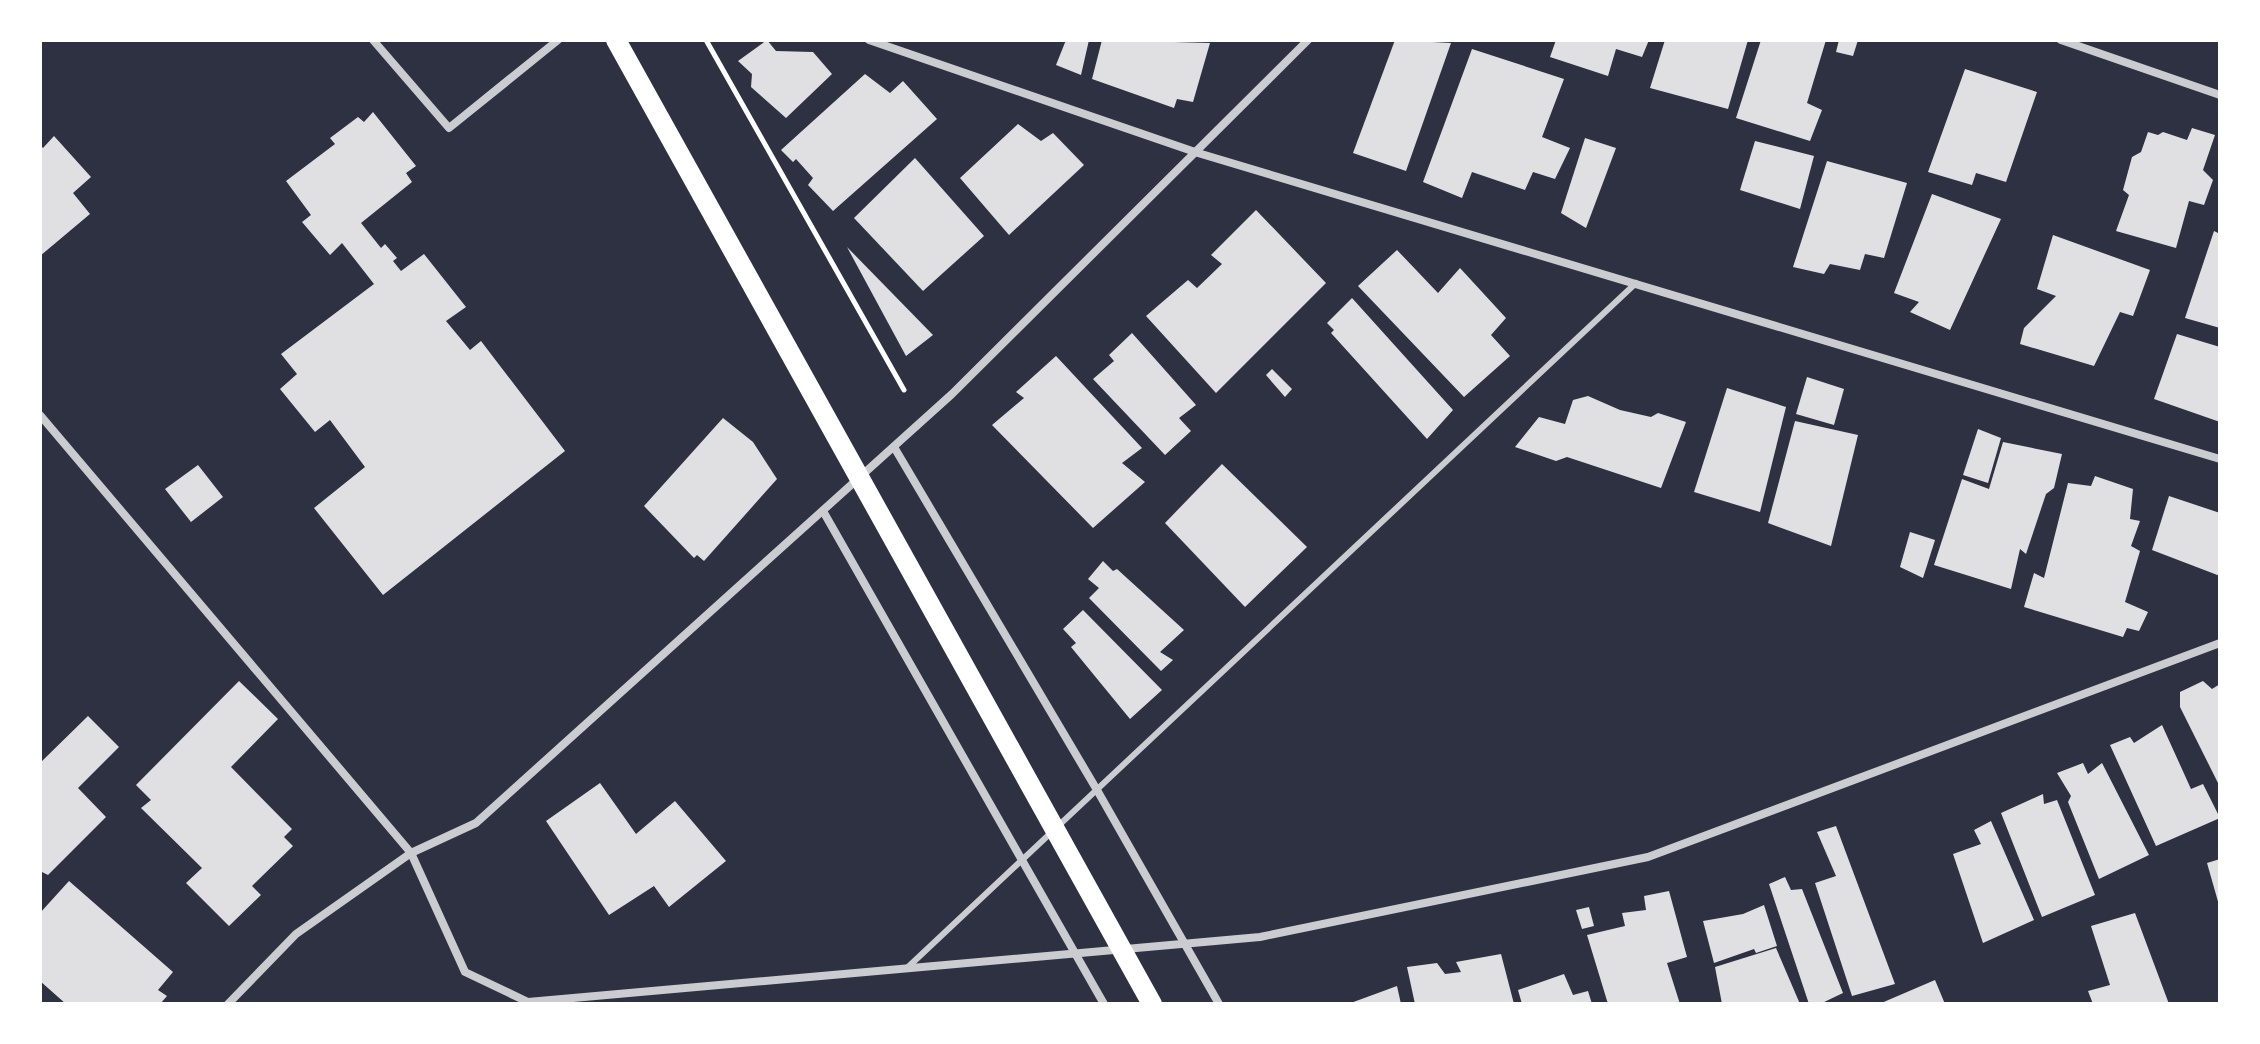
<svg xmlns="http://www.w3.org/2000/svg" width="2260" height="1044" font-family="'Open Sans',sans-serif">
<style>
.building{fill:#e0e0e3}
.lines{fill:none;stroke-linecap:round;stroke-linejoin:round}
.path{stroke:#fff;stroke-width:5}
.service{stroke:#caccd0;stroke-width:6}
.minor{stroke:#caccd0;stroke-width:8}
.primary{stroke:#fff;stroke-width:20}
</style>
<rect width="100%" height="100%" fill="#2d3142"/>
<g class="building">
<polygon points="767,40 776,51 813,52 832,74 786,118 751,87 752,74 738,61"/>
<polygon points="1066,40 1089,40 1081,75 1056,65"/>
<polygon points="1102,40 1210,43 1193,102 1177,99 1174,108 1092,79"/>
<polygon points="1395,40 1451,43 1406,171 1353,153"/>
<polygon points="1556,40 1649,40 1642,57 1616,49 1608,76 1550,57"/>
<polygon points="1665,40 1748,40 1728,109 1650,88"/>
<polygon points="1761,40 1826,40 1807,103 1822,110 1810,141 1736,118"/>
<polygon points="1839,40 1858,40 1853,56 1836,52"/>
<polygon points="1472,49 1564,79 1542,137 1570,148 1555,179 1533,172 1525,190 1472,172 1462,198 1423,182"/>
<polygon points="1965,69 2037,92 2006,182 1976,173 1972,185 1928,172"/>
<polygon points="865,74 890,93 903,81 937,119 833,211 808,185 813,178 796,159 793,162 781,150"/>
<polygon points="373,112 416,166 406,173 412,182 361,223 381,248 385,244 397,258 393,261 401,271 424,254 466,307 446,321 470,350 481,341 565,451 383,595 314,508 365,467 330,420 315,432 280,389 297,374 281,354 374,284 342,243 330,255 302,222 311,215 286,181 335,144 330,138 358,117 364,122"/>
<polygon points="1018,124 1041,141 1053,133 1084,165 1009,235 960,178"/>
<polygon points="2192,128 2215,135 2203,170 2213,180 2204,205 2189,201 2176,248 2116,231 2129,195 2123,190 2132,157 2141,152 2148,132 2158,135 2163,132 2187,140"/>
<polygon points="54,136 91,177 73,193 90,214 40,256 40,145 43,148"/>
<polygon points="1585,138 1616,148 1586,228 1561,213"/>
<polygon points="1755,141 1814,156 1800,209 1740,190"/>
<polygon points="915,158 984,236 923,291 854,218"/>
<polygon points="1827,161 1907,183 1884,258 1865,254 1860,270 1830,264 1824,274 1793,267"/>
<polygon points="1932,194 2001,219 1950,330 1910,312 1919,302 1894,293"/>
<polygon points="1256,210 1326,283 1216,393 1146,316 1188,280 1197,288 1222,264 1211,255"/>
<polygon points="2214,231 2220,234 2220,328 2185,318"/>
<polygon points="2053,235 2150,270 2133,316 2120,312 2094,366 2020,344 2024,328 2056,296 2037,289"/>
<polygon points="847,247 933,335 906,356"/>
<polygon points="1397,250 1438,293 1460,268 1506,318 1491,335 1510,356 1464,397 1358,286"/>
<polygon points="1352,298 1453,410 1427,439 1331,333 1334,330 1327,323"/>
<polygon points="1132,333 1196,405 1179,418 1191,431 1165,455 1093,379 1114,361 1109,355"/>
<polygon points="2177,334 2220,347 2220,422 2154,399"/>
<polygon points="1056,356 1142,448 1122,463 1145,482 1093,528 992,425 1024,398 1016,392"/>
<polygon points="1272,369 1292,389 1285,397 1266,375"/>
<polygon points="1807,377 1844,389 1834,425 1796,414"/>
<polygon points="1727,388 1786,407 1760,512 1694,492"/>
<polygon points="1588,396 1620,410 1651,417 1658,413 1686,422 1661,488 1567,457 1556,461 1515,447 1539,417 1565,424 1573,400"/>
<polygon points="723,418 753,442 777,479 704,561 697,555 694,558 644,506"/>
<polygon points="1795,421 1858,435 1831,546 1768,523"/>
<polygon points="1978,429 2001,438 1988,483 1963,475"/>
<polygon points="2003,442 2062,454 2054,488 2046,494 2026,554 2020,549 2011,589 1934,565 1962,479 1989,489"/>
<polygon points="1222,464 1307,547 1245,607 1165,523"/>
<polygon points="198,465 223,497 191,522 165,489"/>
<polygon points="2095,476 2133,489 2130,519 2140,521 2131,546 2140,551 2125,602 2148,612 2139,631 2127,628 2123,637 2024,607 2034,573 2044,578 2068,483 2091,486"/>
<polygon points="2169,496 2220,513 2220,576 2152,550"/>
<polygon points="1910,532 1935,540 1923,578 1900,567"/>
<polygon points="1103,561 1113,571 1117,569 1184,630 1160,652 1173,660 1161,671 1089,598 1099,588 1088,579"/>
<polygon points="1083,610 1162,690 1130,719 1071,647 1076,643 1063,629"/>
<polygon points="239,681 278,719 231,767 292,829 284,837 293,846 252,886 261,895 229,926 186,883 202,868 141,808 151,800 136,785"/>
<polygon points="2203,681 2212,689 2220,684 2220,787 2180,707 2180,692"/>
<polygon points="88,716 119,747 78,788 106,817 48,875 40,871 40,763"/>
<polygon points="2162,725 2191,789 2203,784 2220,818 2156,846 2110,745 2130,737 2134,743"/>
<polygon points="2083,763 2088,774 2102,763 2149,855 2099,879 2068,802 2071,796 2057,773"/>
<polygon points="600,783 636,834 675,801 726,861 669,907 654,886 609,915 546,821"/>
<polygon points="2043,794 2044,804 2057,800 2095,895 2042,917 2001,813"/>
<polygon points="1991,821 2034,920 1983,943 1953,854 1981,844 1974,830"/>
<polygon points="1836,826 1895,984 1852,996 1815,883 1836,876 1817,832"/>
<polygon points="2220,859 2220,905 2219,905 2207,863"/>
<polygon points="1785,877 1791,890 1802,889 1843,993 1820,1004 1809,1004 1769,884"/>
<polygon points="69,881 173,972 158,990 167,996 160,1004 66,1004 40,981 40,913"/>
<polygon points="1669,891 1687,957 1667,963 1680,1004 1608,1004 1587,935 1625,926 1622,913 1646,910 1644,896"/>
<polygon points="1764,905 1777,946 1756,953 1754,949 1714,963 1703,921 1743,914"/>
<polygon points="1589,907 1594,926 1582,929 1576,910"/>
<polygon points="2135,913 2169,1004 2093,1004 2088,991 2110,985 2091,926"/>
<polygon points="1776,948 1800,1004 1722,1004 1715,967"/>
<polygon points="1501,954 1514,1004 1415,1004 1407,967 1437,963 1445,974 1461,972 1456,962"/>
<polygon points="1564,974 1573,995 1588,991 1592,1004 1522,1004 1518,990"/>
<polygon points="1935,980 1945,1004 1879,1004"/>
<polygon points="1397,986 1401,1004 1348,1004"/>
</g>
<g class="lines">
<polyline class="path" points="706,40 904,390"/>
<polyline class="service" points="907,968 1636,283"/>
<g class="minor">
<polyline points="373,40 449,128 558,40"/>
<polyline points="869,40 1198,153 2220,459"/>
<polyline points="2061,40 2220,95"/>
<polyline points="40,415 411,853 465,972 528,1002 1260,937 1648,857 2220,643"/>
<polyline points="894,447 1097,790 1219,1004"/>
<polyline points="823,511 1104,1004"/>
<polyline points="228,1004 296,934 411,853 476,823 952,394 1308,40"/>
</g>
<polyline class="primary" points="616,40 1152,1004"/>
</g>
<rect width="2260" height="1044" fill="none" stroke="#ffffff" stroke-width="84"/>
</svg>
